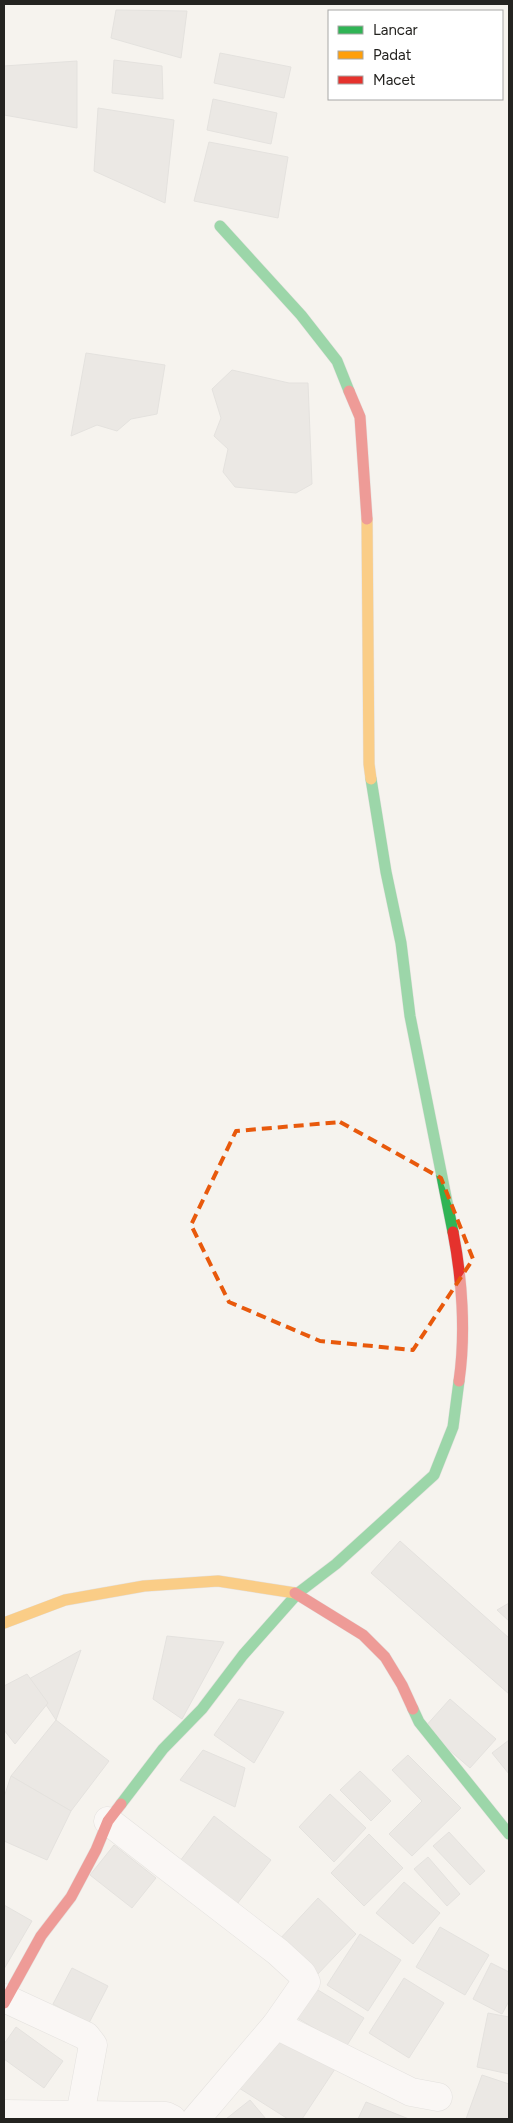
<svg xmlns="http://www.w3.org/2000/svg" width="513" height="2123" font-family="Figtree,sans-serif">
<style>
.building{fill:#dedcd8;stroke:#cfceca}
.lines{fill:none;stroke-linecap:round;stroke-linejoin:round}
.street-casing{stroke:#d0cecb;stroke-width:29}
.fast-casing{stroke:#d0cecb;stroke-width:12}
.slow-casing{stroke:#d0cecb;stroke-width:12}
.jam-casing{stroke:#d0cecb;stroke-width:12}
.street{stroke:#fefdfc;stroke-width:28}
.fast{stroke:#30b455;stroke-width:11}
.slow{stroke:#ff9f0a;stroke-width:11}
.jam{stroke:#e5322d;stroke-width:11}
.marked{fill:none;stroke:#e8590c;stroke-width:4;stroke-dasharray:10 6;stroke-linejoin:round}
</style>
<rect width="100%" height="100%" fill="#f5f3ee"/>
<g class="building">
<polygon points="116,10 187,11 181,58 111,38"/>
<polygon points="220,53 291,67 284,98 214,83"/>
<polygon points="114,60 162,66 163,99 112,93"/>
<polygon points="77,61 77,128 4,115 4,66"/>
<polygon points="213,99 277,113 271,144 207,130"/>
<polygon points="98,108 174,120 165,203 94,171"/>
<polygon points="209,142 288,157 278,218 194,201"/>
<polygon points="86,353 165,365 157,414 131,419 117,431 97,425 71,436"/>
<polygon points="232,370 289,383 308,383 312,484 296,493 235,487 223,472 228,449 214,436 221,418 212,389"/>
<polygon points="400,1541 509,1638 509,1694 371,1573"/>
<polygon points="509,1603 509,1621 497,1610"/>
<polygon points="167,1636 224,1642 182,1719 153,1699"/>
<polygon points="81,1650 56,1720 29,1679"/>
<polygon points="27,1674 48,1703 15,1744 4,1730 4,1686"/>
<polygon points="239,1699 284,1712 254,1763 214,1735"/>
<polygon points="450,1699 496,1739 470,1768 424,1728"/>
<polygon points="56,1720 109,1761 71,1811 11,1776"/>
<polygon points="509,1740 509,1774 492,1753"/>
<polygon points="203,1750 245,1768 235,1807 180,1780"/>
<polygon points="408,1755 461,1808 412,1856 389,1834 422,1801 392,1770"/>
<polygon points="360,1771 391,1801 371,1821 340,1790"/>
<polygon points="11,1776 71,1811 47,1860 4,1841 4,1797"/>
<polygon points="330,1794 366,1828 334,1862 299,1827"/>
<polygon points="214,1816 271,1860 234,1908 177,1865"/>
<polygon points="449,1832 485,1871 470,1885 433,1846"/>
<polygon points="369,1834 403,1868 364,1906 331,1873"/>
<polygon points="114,1845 156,1878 132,1908 90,1875"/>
<polygon points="428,1857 460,1894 447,1906 414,1869"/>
<polygon points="404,1882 440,1913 413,1944 376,1913"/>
<polygon points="318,1898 356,1934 316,1976 278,1941"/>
<polygon points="4,1905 32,1921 4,1969"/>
<polygon points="440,1927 489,1955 465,1995 416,1967"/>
<polygon points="360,1934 401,1960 368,2011 327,1985"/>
<polygon points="491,1963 509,1972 509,2001 502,2014 473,1999"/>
<polygon points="72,1968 108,1986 89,2023 53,2004"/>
<polygon points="404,1978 444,2003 409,2058 369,2033"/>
<polygon points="313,1987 364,2018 346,2047 294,2016"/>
<polygon points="488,2013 509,2017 509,2074 477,2067"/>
<polygon points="16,2027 63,2061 44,2088 4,2059 4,2044"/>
<polygon points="276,2031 335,2069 302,2119 288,2119 239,2088"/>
<polygon points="482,2075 509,2084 509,2119 466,2119"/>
<polygon points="250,2100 266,2119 226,2119"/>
<polygon points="366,2102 409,2119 358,2119"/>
</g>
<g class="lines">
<g class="street-casing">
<g id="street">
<polyline points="108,1821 278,1952 302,1974 306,1982 276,2025"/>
<polyline points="4,1998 86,2036 93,2045 80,2115"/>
<polyline points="4,2114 166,2116 172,2119"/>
<polyline points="196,2119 276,2025 411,2092 438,2097"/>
</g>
</g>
<g class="fast-casing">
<g id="fast">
<polyline points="220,226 301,315 337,361 349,391"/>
<polyline points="371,779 386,872 401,943 410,1016 453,1232"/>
<polyline points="413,1709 419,1722 509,1834"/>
<polyline points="121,1804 163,1749 202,1709 243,1655 298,1593 336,1564 434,1475 453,1427 459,1381"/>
</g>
</g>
<g class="slow-casing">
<g id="slow">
<polyline points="367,519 369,764 371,779"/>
<polyline points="4,1623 65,1600 144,1586 218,1581 295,1593"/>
</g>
</g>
<g class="jam-casing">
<g id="jam">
<polyline points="349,391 360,417 367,519"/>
<path d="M 453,1232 C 462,1278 466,1333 459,1381"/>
<polyline points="295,1593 363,1635 385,1657 402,1685 413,1709"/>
<polyline points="4,2003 41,1936 71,1897 96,1850 108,1821 121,1804"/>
</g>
</g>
<use href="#street" class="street"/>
<use href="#fast" class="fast"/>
<use href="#slow" class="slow"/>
<use href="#jam" class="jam"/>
</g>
<path d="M0 0H513V2123H0ZM 340,1122 L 441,1178 L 473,1259 L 413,1350 L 320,1341 L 229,1302 L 191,1225 L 236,1131 Z" fill="#f5f3ee" fill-opacity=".55" fill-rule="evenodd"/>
<path class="marked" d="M 340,1122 L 441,1178 L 473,1259 L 413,1350 L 320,1341 L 229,1302 L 191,1225 L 236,1131 Z"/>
<rect width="513" height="2123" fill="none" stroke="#242320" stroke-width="10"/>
<rect x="328" y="10" width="175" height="90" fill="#ffffff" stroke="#a7a7a6"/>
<rect x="338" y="26" width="25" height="8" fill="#30b455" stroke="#a7a7a6"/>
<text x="373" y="35" font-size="15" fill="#242320">Lancar</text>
<rect x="338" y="51" width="25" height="8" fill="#ff9f0a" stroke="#a7a7a6"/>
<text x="373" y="60" font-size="15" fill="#242320">Padat</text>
<rect x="338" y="76" width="25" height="8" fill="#e5322d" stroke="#a7a7a6"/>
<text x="373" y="85" font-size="15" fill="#242320">Macet</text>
</svg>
